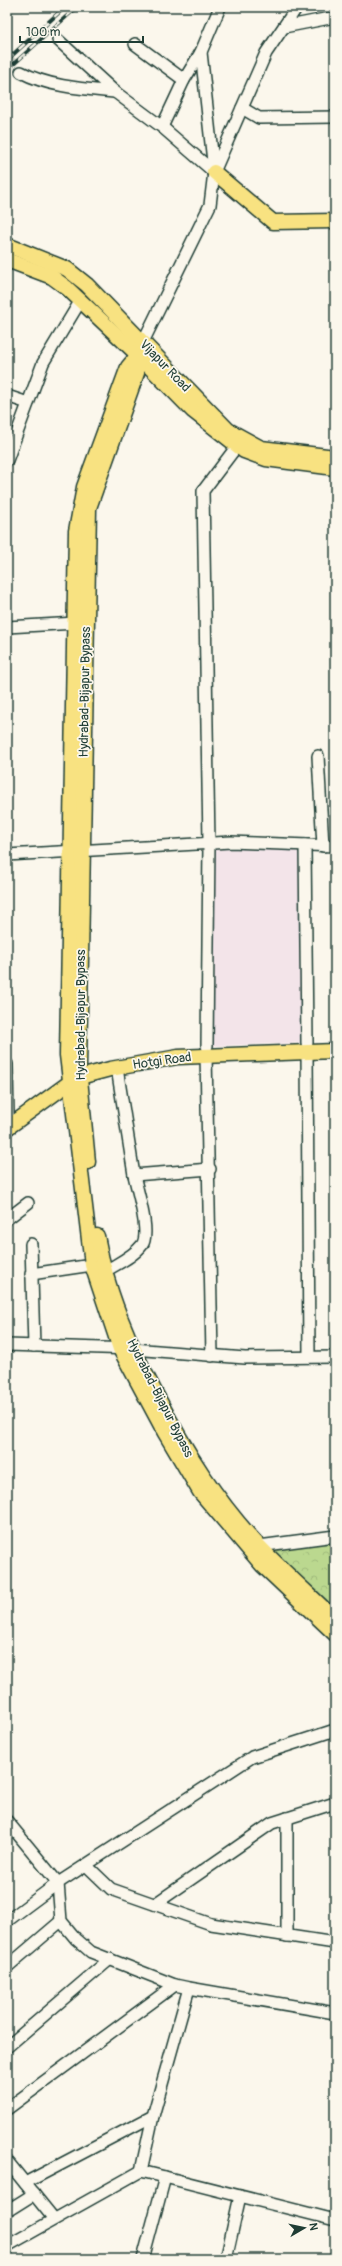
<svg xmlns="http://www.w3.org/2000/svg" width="342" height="2266" font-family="Pangolin,sans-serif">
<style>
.built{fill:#f3e4e9}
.forest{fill:url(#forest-crowns);stroke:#6d8a62}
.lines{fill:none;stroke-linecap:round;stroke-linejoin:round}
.minor-tunnel{stroke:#cfd2c7;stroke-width:11;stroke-dasharray:11 5.5;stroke-linecap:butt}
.minor-casing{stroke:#1f3d34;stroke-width:14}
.major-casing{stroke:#1f3d34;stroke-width:17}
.minor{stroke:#fbf7ec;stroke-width:11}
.major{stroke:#f8e281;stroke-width:14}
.rail-casing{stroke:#1f3d34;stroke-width:4}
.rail{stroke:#fbf7ec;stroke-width:2.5;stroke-dasharray:8;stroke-linecap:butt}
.labels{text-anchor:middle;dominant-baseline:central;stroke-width:3.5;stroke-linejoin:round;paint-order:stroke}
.street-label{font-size:13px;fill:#1f3d34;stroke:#fbf7ec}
</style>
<defs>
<pattern id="forest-crowns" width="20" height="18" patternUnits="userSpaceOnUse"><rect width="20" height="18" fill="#bbd88f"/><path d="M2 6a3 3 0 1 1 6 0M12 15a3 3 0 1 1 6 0" fill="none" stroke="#a0ba7c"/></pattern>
</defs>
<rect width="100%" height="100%" fill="#fbf7ec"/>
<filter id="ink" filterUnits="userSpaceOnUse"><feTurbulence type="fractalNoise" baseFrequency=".025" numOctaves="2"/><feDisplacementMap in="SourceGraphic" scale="8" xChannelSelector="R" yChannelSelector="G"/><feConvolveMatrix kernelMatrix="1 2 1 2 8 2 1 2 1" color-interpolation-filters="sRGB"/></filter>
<g filter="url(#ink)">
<polygon class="built" points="209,843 305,845 307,1043 207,1046"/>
<polygon class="forest" points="335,1532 335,1615 265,1551"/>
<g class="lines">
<polyline class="minor-tunnel" points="7,58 21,72"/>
<g class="minor-casing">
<g id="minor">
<polyline points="284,27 335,17"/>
<polyline points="58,40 115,92 162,127 214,172"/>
<polyline points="135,44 184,80 201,52"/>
<path d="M 21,72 C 49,87 84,89 115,92"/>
<polyline points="242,108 259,118 335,117"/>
<polyline points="162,127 184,80"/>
<polyline points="214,171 201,52 220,7"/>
<polyline points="142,344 210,205 214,172 266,53 297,7"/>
<polyline points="7,396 28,403"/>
<polyline points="7,460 43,363 81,300"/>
<polyline points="7,627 76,623"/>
<polyline points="318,756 323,846"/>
<polyline points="305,845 307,1043"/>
<polyline points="7,855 231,842 335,846"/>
<polyline points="207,1046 209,843 203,491 237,446"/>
<polyline points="307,1052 309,1357"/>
<polyline points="206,1055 212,1356"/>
<polyline points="7,1064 8,1117"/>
<polyline points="117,1068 134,1175 210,1169"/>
<polyline points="7,1219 28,1203"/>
<polyline points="31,1244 34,1346"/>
<path d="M 104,1272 C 116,1264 133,1257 142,1245 C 151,1233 137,1190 134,1175"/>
<polyline points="31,1274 92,1265"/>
<polyline points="7,1345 133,1349 245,1358 335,1357"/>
<polyline points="259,1546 335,1536"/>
<polyline points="7,1821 58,1883 252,1757 335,1730"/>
<polyline points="87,1866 111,1889 211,1924 335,1943"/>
<polyline points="58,1883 61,1921 76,1939 91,1952 175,1985 189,1988 335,2013"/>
<polyline points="155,1904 272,1823 335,1803"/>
<polyline points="7,1921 58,1883"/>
<polyline points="287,1936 287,1818"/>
<polyline points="7,1967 61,1921"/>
<polyline points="7,2047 110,1959"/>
<polyline points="7,2109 175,1985"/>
<polyline points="7,2161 54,2219"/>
<polyline points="141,2171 153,2116 189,1988"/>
<polyline points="25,2183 153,2116"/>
<polyline points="7,2211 34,2194"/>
<polyline points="7,2246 141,2171 335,2220"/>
<polyline points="143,2259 165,2177"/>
<polyline points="226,2259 240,2196"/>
</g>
</g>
<g class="major-casing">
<g id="major">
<polyline points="214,172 273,222 335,221"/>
<polyline points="7,245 67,269 87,285 228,430 261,448 335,457"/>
<polyline points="7,260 52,277 67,288 138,355 193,411 244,451 266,459 335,468"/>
<polyline points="138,355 128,367 84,487 76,531 67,1055 92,1265 120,1349 165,1433 200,1492 262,1565 335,1634"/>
<polyline points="7,1128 69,1083 80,1077 110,1069 178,1057 335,1051"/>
<polyline points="88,1162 79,1068 89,508 137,373 138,355 142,344"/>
<path d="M 97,1236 C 107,1293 130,1345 157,1396 C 186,1452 216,1500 259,1546 C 283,1571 310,1595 335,1619"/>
</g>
</g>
<use href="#minor" class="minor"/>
<use href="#major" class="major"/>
<g class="rail-casing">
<g id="rail">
<polyline points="7,60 65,7"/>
<polyline points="7,70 77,7"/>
</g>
</g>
<use href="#rail" class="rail"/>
</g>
</g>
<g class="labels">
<g class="street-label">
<text transform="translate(165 366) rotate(46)">Vijapur Road</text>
<text transform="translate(85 692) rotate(-89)">Hydrabad-Bijapur Bypass</text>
<text transform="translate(81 1015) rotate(-90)">Hydrabad-Bijapur Bypass</text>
<text transform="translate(162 1061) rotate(-8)">Hotgi Road</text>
<text transform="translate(160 1398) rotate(63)">Hydrabad-Bijapur Bypass</text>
</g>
</g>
<rect width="342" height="2266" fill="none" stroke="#fbf7ec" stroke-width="24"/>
<rect x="12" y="12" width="318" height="2242" fill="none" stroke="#1f3d34" stroke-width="1.5" filter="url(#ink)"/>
<g transform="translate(304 2228) rotate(81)" stroke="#fbf7ec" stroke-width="3" paint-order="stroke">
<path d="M0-3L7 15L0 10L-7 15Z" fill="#1f3d34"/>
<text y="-6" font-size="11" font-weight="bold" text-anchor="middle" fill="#1f3d34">N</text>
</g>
<path d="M20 36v6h123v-6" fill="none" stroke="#1f3d34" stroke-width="2"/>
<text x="26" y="36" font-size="12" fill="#1f3d34" stroke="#fbf7ec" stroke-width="3" paint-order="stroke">100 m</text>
</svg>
